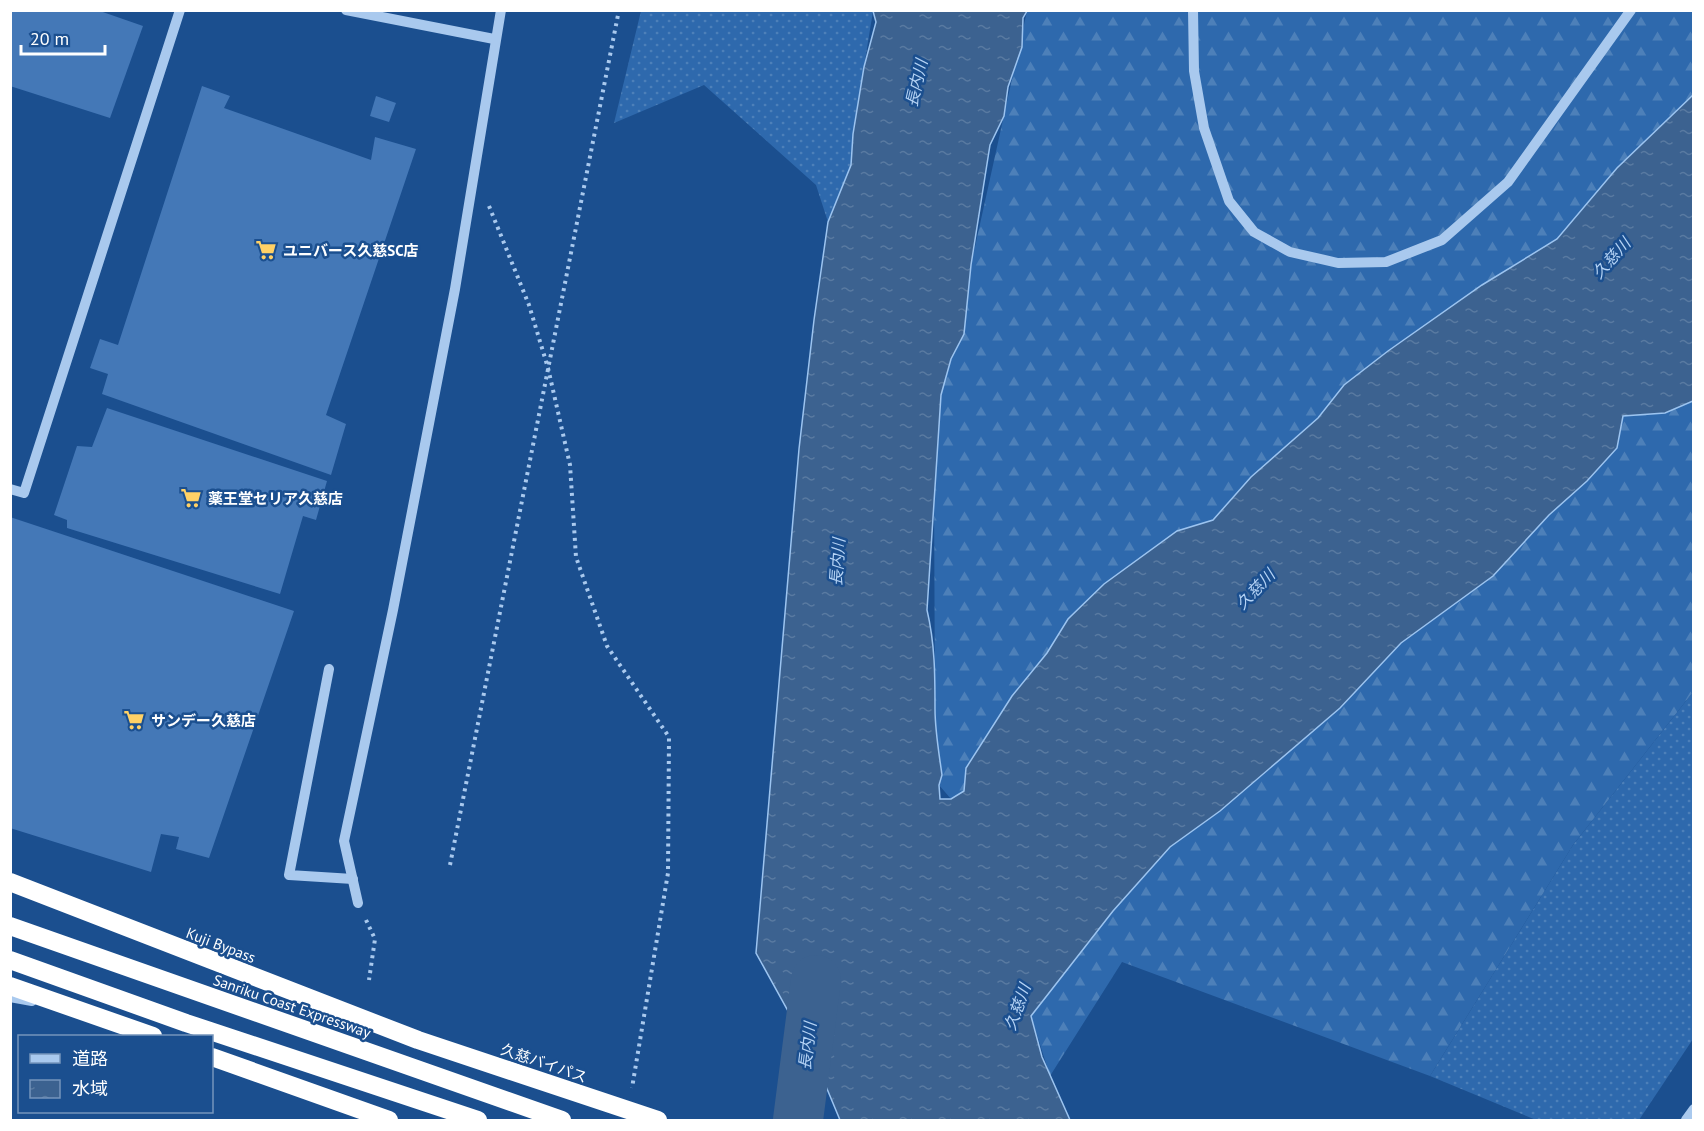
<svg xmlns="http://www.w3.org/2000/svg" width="1704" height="1131" font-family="'PT Sans','Noto Sans JP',sans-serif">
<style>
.grass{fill:url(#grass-dots)}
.forest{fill:url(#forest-firs)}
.water{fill:url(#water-ripples);stroke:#9cc4f0;stroke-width:1.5}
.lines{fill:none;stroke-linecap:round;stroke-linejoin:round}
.river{stroke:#3c6290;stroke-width:50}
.building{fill:#4478b7}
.path{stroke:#a9c9ee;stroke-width:4;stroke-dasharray:3 4.5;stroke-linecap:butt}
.minor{stroke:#a9c9ee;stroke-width:10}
.highway{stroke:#fff;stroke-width:18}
.labels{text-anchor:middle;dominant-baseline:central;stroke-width:5;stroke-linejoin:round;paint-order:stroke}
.poi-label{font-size:15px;font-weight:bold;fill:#fff;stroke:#1b4f8f;text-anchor:start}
.street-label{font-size:15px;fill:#fff;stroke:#1b4f8f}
.water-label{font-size:16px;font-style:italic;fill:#b5d3f5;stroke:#1b4f8f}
</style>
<defs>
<pattern id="grass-dots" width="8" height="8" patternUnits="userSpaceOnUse" patternTransform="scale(1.5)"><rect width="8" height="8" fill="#2e69ad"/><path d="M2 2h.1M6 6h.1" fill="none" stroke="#4d80b9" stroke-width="1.8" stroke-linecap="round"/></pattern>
<pattern id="forest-firs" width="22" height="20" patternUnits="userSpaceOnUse" patternTransform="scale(1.5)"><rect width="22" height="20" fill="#2e69ad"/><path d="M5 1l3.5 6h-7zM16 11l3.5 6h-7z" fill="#4d80b9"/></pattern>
<pattern id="water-ripples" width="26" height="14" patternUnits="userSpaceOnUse" patternTransform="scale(1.5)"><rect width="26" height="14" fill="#3c6290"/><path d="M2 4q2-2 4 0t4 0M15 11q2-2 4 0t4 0" fill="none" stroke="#597aa1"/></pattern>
</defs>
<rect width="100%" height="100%" fill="#1b4f8f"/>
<g class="grass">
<polygon points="641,11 873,11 853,134 851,165 828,222 816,185 704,85 614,123"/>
<polygon points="1693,692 1693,1039 1639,1120 1536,1120 1430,1076 1573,845"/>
</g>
<g class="forest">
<polygon points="1027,11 1693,11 1693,95 1617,168 1557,239 1482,285 1388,351 1344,385 1318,418 1251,477 1213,520 1177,531 1068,619 1047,653 1012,696 966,768 964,791 951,799 939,785 935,710 934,486 941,395 951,359 964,334 971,265"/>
<polygon points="1693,401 1693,692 1573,845 1430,1076 1122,962 1050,1076 1031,1016 1109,915 1170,847 1220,811 1340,708 1401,643 1493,576 1549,515 1587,481 1617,448 1622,416 1665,413"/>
</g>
<path class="water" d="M 873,11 L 1027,11 L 1023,18 L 1022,47 L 1008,87 L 1004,116 L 990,145 L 971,265 L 964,334 L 951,359 L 941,395 L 927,610 C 935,644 935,675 935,709 C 935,731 939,753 942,775 L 939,785 L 940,799 L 951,799 L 964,791 L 966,768 L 1012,696 L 1047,653 L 1068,619 L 1104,584 L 1177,531 L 1213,520 L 1251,477 L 1318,418 L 1344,385 L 1388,351 L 1482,285 L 1557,239 L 1617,168 L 1693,95 L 1693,401 L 1665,413 L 1623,416 L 1617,448 L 1587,481 L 1549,515 L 1493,576 L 1401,643 L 1340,708 L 1220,811 L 1170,847 L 1113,911 L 1031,1016 L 1042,1057 L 1070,1120 L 840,1120 L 815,1060 L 756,953 L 799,449 L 814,320 L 828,222 L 851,165 L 853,134 L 864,67 L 876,22 Z"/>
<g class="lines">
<polyline class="river" points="798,1120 816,980"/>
</g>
<g class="building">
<polygon points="10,10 97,10 143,26 110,118 10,86"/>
<polygon points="202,86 230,96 224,108 371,160 375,137 416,149 326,415 346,424 331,475 102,394 108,374 90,368 100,339 118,345"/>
<polygon points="376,96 396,103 389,122 370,116"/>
<polygon points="107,408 327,481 316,520 303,516 280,594 67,528 67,520 54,515 77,446 92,447"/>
<polygon points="10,517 294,611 209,858 176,849 179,837 161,834 151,872 10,828"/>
</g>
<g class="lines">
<g class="path">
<polyline points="489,206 529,305 548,368 570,465 576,557 607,646 669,737 668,873 632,1088"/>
<polyline points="450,865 619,10"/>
<polyline points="366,920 375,939 369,980"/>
</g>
<g class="minor">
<polyline points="346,10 494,39"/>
<polyline points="1193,10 1194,71 1204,128 1229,201 1254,232 1290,252 1338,263 1386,262 1442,240 1508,182 1631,10"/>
<polyline points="10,489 24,493 180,10"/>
<polyline points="329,669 289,875 353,879"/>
<polyline points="358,903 344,841 393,610 455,289 501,10"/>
<polyline points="10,997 32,1001"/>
<polyline points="1686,1120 1694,1109"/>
</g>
<g class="highway">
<polyline points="10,882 418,1040 658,1120"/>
<polyline points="10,926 562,1120"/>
<polyline points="10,960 186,1023 478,1120"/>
<polyline points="10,986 153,1036"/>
<polyline points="212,1057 389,1120"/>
</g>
</g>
<defs>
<g id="supermarket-bare" transform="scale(1.62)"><path d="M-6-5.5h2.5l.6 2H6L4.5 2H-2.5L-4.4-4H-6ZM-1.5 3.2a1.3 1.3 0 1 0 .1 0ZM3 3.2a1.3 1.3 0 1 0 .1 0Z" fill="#ffd166" stroke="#1b4f8f" stroke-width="2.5" paint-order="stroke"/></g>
</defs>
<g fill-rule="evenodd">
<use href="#supermarket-bare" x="266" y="250"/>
<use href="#supermarket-bare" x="191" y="498"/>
<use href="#supermarket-bare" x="134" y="720"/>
</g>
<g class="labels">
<g class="poi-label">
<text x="283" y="250">ユニバース久慈SC店</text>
<text x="208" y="498">薬王堂セリア久慈店</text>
<text x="151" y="720">サンデー久慈店</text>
</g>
<g class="street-label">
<text transform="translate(221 945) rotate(21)">Kuji Bypass</text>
<text transform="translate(292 1006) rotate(19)">Sanriku Coast Expressway</text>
<text transform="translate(544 1063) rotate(19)">久慈バイパス</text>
</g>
<g class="water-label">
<text transform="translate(916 83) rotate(-77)">長内川</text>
<text transform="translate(1611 258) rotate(-48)">久慈川</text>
<text transform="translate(837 562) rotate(-86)">長内川</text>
<text transform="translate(1255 589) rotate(-46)">久慈川</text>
<text transform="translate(1017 1007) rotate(-70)">久慈川</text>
<text transform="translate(807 1046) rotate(-83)">長内川</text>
</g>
</g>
<rect width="1704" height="1131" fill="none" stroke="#ffffff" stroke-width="24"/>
<rect x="18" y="1035" width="195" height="78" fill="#1b4f8f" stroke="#7695bc" stroke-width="1.5"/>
<rect x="30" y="1054" width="30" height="9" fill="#a9c9ee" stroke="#7695bc" stroke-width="1.5"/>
<text x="72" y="1065" font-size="18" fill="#ffffff">道路</text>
<rect x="30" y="1080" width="30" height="18" fill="url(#water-ripples)" stroke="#7695bc" stroke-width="1.5"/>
<text x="72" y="1095" font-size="18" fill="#ffffff">水域</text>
<path d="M21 45v9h84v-9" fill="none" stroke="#ffffff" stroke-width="3"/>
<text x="30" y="45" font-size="18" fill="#ffffff" stroke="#1b4f8f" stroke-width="4.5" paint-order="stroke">20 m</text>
</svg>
